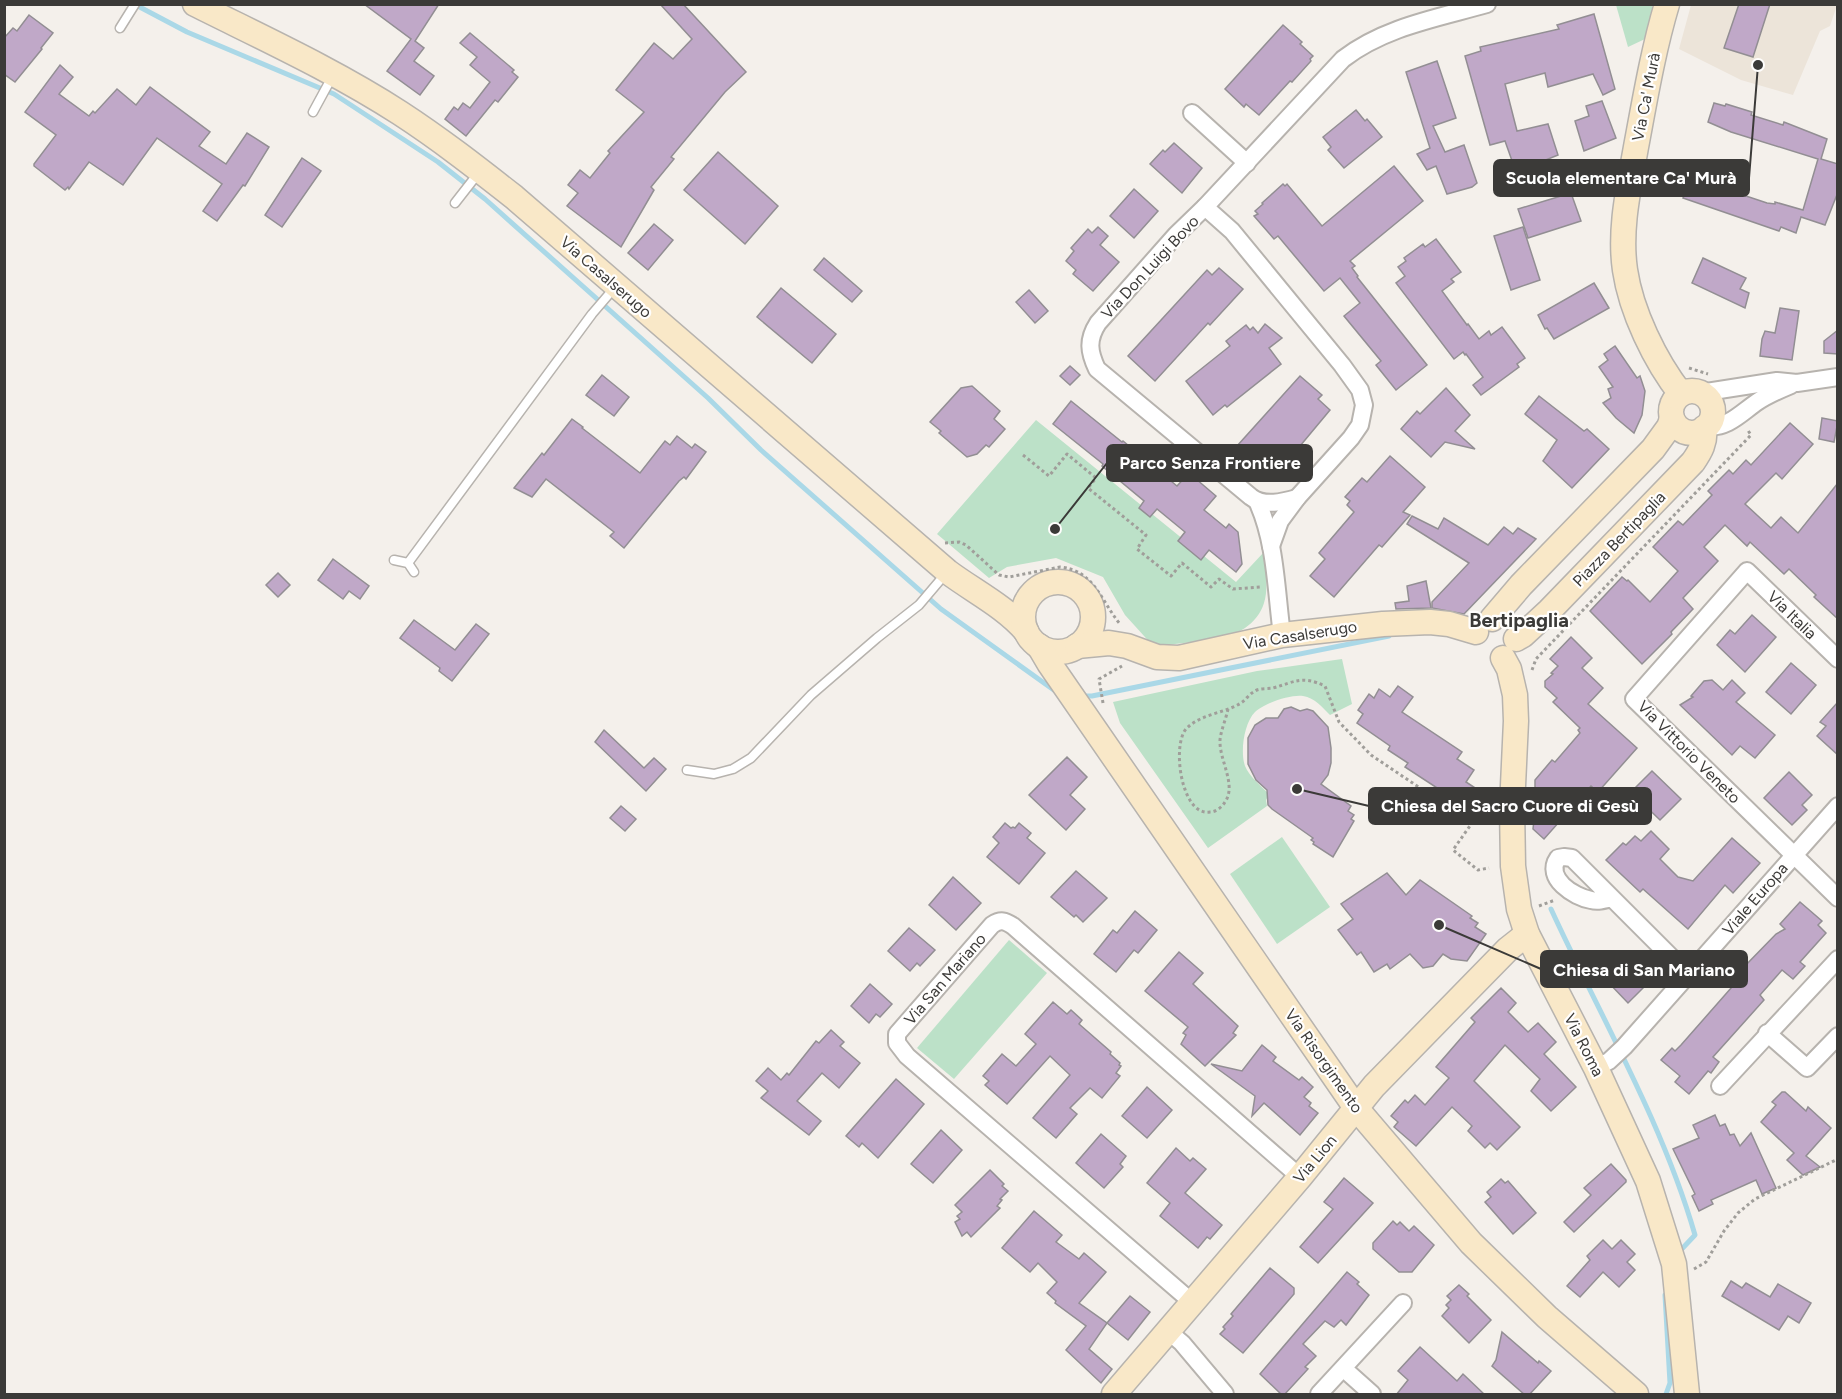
<svg xmlns="http://www.w3.org/2000/svg" width="1842" height="1399" font-family="Figtree,sans-serif">
<style>
.built{fill:#ece4d9}
.green{fill:#bce1c8}
.lines{fill:none;stroke-linecap:round;stroke-linejoin:round}
.stream{stroke:#aad8e7;stroke-width:5}
.building{fill:#c0a8c8;stroke:#928e93;stroke-width:1.5}
.lane-casing{stroke:#b7b3ae;stroke-width:11}
.street-casing{stroke:#b7b3ae;stroke-width:20}
.secondary-casing{stroke:#b7b3ae;stroke-width:27}
.path{stroke:#a09e9a;stroke-width:3;stroke-dasharray:3 3;stroke-linecap:butt}
.lane{stroke:#fff;stroke-width:8}
.street{stroke:#fff;stroke-width:16}
.secondary{stroke:#f9e8c8;stroke-width:24}
.labels{text-anchor:middle;dominant-baseline:central;stroke-width:4.5;stroke-linejoin:round;paint-order:stroke}
.street-label{font-size:16px;fill:#3b3a38;stroke:#fffefd}
.quarter-label{font-size:20px;font-weight:bold;fill:#3b3a38;stroke:#fffefd}
.leader{fill:none;stroke:#3b3a38;stroke-width:2}
.callout-dot{fill:#3b3a38;stroke:#fffefd;stroke-width:2}
.callout{fill:#3b3a38;stroke:#3b3a38;stroke-width:2}
.callout-label{font-size:18px;text-anchor:middle;font-weight:bold;fill:#fff}
</style>
<rect width="100%" height="100%" fill="#f4f0eb"/>
<polygon class="built" points="1691,5 1837,5 1830,26 1820,31 1793,95 1741,80 1679,49"/>
<g class="green">
<polygon points="1653,4 1645,39 1628,47 1616,5"/>
<path d="M 1036,420 L 1236,582 L 1264,552 C 1265,568 1269,587 1264,603 C 1261,613 1254,622 1245,628 C 1228,640 1176,643 1154,647 L 1125,615 L 1103,577 L 1056,558 L 1007,567 L 989,578 L 937,534 Z"/>
<path d="M 1342,659 L 1352,704 L 1330,715 C 1322,707 1315,698 1303,696 C 1292,694 1264,703 1255,712 C 1244,723 1240,752 1245,766 C 1249,776 1261,786 1269,794 L 1266,800 L 1267,806 L 1208,848 L 1120,723 L 1113,702 L 1257,671 Z"/>
<polygon points="1282,837 1330,907 1277,944 1230,874"/>
<polygon points="1009,940 1047,973 954,1079 917,1048"/>
</g>
<g class="lines">
<g class="stream">
<polyline points="134,4 187,32 334,94 438,162 485,199 708,398 761,450 941,609 1058,693"/>
<polyline points="1081,696 1092,696 1389,636"/>
<path d="M 1551,909 C 1600,1016 1662,1121 1695,1235 L 1679,1252"/>
<polyline points="1665,1295 1670,1383 1666,1394"/>
</g>
</g>
<g class="building">
<polygon points="364,4 439,4 415,41 424,48 414,61 434,76 420,95 387,71 411,39"/>
<polygon points="660,4 683,4 746,72 725,92 671,157 674,159 651,187 654,190 621,247 567,206 578,193 568,185 580,170 590,178 610,153 608,151 644,112 616,90 654,43 673,59 692,39"/>
<polygon points="1739,4 1770,4 1753,57 1724,48"/>
<polygon points="1594,14 1615,89 1603,95 1593,74 1548,87 1545,73 1505,84 1517,131 1548,124 1558,155 1516,172 1505,141 1490,145 1465,56 1481,51 1480,47 1559,29 1557,25"/>
<polygon points="29,15 53,33 41,48 42,49 15,82 4,74 4,38 13,28 17,31"/>
<polygon points="1283,25 1302,42 1300,44 1313,56 1310,59 1311,61 1292,82 1290,81 1259,115 1246,104 1244,107 1225,89"/>
<polygon points="470,33 514,70 512,72 518,77 498,102 495,100 466,136 445,119 454,107 458,110 463,103 470,108 490,82 470,65 477,57 460,43"/>
<polygon points="1437,61 1456,118 1433,126 1445,152 1464,145 1477,183 1472,187 1447,194 1436,166 1427,170 1417,154 1430,148 1406,72"/>
<polygon points="60,65 73,77 59,94 89,116 93,111 95,113 117,89 136,105 150,87 210,132 199,146 226,164 247,133 269,147 245,186 243,185 217,221 203,211 222,184 157,138 123,185 89,162 69,189 68,187 65,190 34,166 34,164 56,135 25,112"/>
<polygon points="1602,101 1616,138 1584,151 1575,121 1589,116 1586,106"/>
<polygon points="1714,103 1725,106 1726,104 1752,112 1751,115 1783,125 1784,122 1827,139 1821,159 1838,164 1838,192 1825,225 1801,217 1796,233 1781,227 1779,231 1683,198 1690,178 1722,187 1722,188 1767,203 1775,204 1775,202 1803,210 1818,159 1731,132 1708,122"/>
<polygon points="1356,110 1365,121 1367,119 1382,137 1344,168 1328,150 1331,147 1323,137"/>
<polygon points="1174,143 1202,168 1182,193 1150,164 1163,150 1165,152"/>
<polygon points="718,152 778,206 745,244 684,190"/>
<polygon points="302,158 321,171 282,227 265,215"/>
<polygon points="1394,166 1423,201 1350,261 1355,266 1352,268 1358,276 1357,277 1427,365 1396,390 1376,365 1381,361 1344,316 1360,303 1340,278 1324,291 1278,236 1274,239 1254,216 1258,214 1255,211 1263,204 1262,203 1283,184 1285,186 1287,184 1322,226"/>
<polygon points="1134,189 1158,211 1134,238 1110,216"/>
<polygon points="1571,193 1581,221 1528,238 1518,209"/>
<polygon points="654,224 673,240 648,270 628,253"/>
<polygon points="1098,227 1108,236 1100,245 1119,262 1093,291 1073,274 1076,270 1066,261 1074,251 1071,248 1088,229 1092,233"/>
<polygon points="1523,227 1540,280 1511,290 1494,236"/>
<polygon points="1436,239 1461,272 1451,279 1454,282 1442,291 1467,325 1468,324 1479,339 1489,331 1491,335 1502,327 1525,358 1517,364 1519,367 1481,395 1473,385 1483,377 1466,354 1465,355 1463,352 1454,359 1396,283 1405,276 1398,267 1406,261 1404,258 1423,244 1425,247"/>
<polygon points="824,258 862,291 852,302 814,270"/>
<polygon points="1703,258 1746,278 1740,289 1749,293 1745,308 1692,283"/>
<polygon points="1219,268 1243,289 1210,325 1208,323 1155,381 1128,356 1207,270 1212,275"/>
<polygon points="1594,283 1609,308 1554,339 1547,328 1545,329 1538,315"/>
<polygon points="781,288 836,334 812,363 757,317"/>
<polygon points="1029,290 1048,311 1035,323 1016,302"/>
<polygon points="1780,308 1799,311 1792,360 1760,356 1762,339 1765,331 1775,333"/>
<polygon points="1265,324 1282,338 1269,348 1281,364 1227,407 1225,405 1213,415 1186,381 1230,346 1226,341 1246,325 1250,330 1253,327 1258,333"/>
<polygon points="1838,330 1838,354 1824,353 1824,341"/>
<polygon points="1615,346 1637,378 1640,376 1645,391 1642,415 1634,433 1616,418 1603,403 1611,398 1608,389 1613,387 1599,367 1608,360 1604,354"/>
<polygon points="1070,366 1080,375 1070,385 1060,376"/>
<polygon points="602,375 629,397 614,416 586,395"/>
<polygon points="1300,376 1322,395 1318,399 1330,410 1280,470 1277,468 1274,472 1263,462 1259,466 1237,446"/>
<polygon points="972,386 1000,411 994,419 1005,429 989,447 986,445 977,454 967,457 939,433 941,431 930,422 961,388"/>
<polygon points="1446,388 1470,415 1455,431 1475,449 1445,442 1431,457 1401,429 1417,411 1420,414"/>
<polygon points="1539,396 1584,431 1587,429 1609,449 1572,488 1543,461 1557,440 1525,414"/>
<polygon points="1071,401 1122,442 1123,441 1177,486 1189,473 1216,496 1204,510 1226,528 1229,524 1238,532 1242,564 1236,572 1209,550 1201,560 1178,541 1185,532 1157,509 1150,517 1139,508 1144,501 1102,466 1103,464 1053,424"/>
<polygon points="1822,418 1838,421 1834,442 1819,439"/>
<polygon points="572,419 583,427 582,428 640,473 665,441 670,445 677,436 692,448 695,444 706,452 686,479 684,477 679,481 624,548 610,536 614,532 546,479 532,497 514,488 542,453 544,455"/>
<polygon points="1790,423 1813,444 1782,479 1776,473 1745,504 1771,528 1781,517 1798,533 1838,483 1838,619 1814,597 1816,595 1789,569 1784,574 1750,542 1747,546 1725,525 1704,547 1718,561 1683,598 1693,609 1671,632 1672,634 1642,664 1590,611 1622,577 1627,581 1628,580 1650,602 1678,571 1653,547 1678,521 1683,525 1712,495 1708,491 1729,470 1733,474 1746,460 1751,465"/>
<polygon points="1390,456 1425,487 1403,512 1410,515 1382,547 1379,545 1334,597 1310,576 1325,559 1319,553 1354,512 1347,505 1350,501 1345,497 1362,478 1367,482"/>
<polygon points="1412,516 1438,529 1444,518 1488,545 1504,527 1513,534 1518,528 1536,539 1464,614 1432,608 1432,602 1469,563 1407,524"/>
<polygon points="333,559 369,586 360,599 349,591 343,599 318,580"/>
<polygon points="278,573 290,585 278,597 266,585"/>
<polygon points="1426,581 1431,608 1396,609 1395,603 1409,601 1407,586"/>
<polygon points="1752,615 1776,637 1745,672 1717,645 1730,630 1735,634"/>
<polygon points="414,620 455,650 476,624 489,634 452,681 439,671 440,668 400,638"/>
<polygon points="1571,637 1592,658 1582,668 1603,688 1588,704 1637,748 1598,792 1591,786 1544,839 1533,829 1534,820 1543,810 1540,808 1548,798 1535,787 1535,780 1552,760 1555,762 1580,733 1578,730 1580,728 1553,702 1557,698 1545,687 1545,681 1553,674 1551,673 1558,666 1550,659"/>
<polygon points="1791,663 1816,685 1791,714 1766,692"/>
<polygon points="1712,680 1723,690 1732,680 1745,693 1736,702 1775,735 1755,758 1740,746 1732,755 1680,705 1693,697 1691,696 1704,681"/>
<polygon points="1398,686 1413,697 1402,712 1462,752 1457,759 1474,770 1466,782 1498,803 1486,820 1405,767 1408,763 1388,750 1390,746 1357,723 1363,714 1358,710 1369,694 1374,698 1379,689 1390,697"/>
<polygon points="1838,702 1838,755 1817,736 1826,726 1820,722"/>
<polygon points="1291,707 1300,711 1307,709 1313,711 1328,727 1331,748 1331,763 1328,775 1321,784 1351,806 1348,811 1354,815 1351,819 1354,821 1333,857 1313,844 1314,842 1311,840 1313,838 1272,809 1268,805 1267,790 1256,780 1248,764 1248,738 1255,725 1266,718 1278,718 1284,709"/>
<polygon points="604,730 644,768 654,758 666,769 646,791 595,742"/>
<polygon points="1067,757 1087,777 1070,795 1085,809 1066,830 1029,795"/>
<polygon points="1652,771 1681,799 1660,820 1631,792"/>
<polygon points="1789,772 1812,795 1802,805 1807,810 1792,825 1764,798"/>
<polygon points="621,806 636,819 625,831 610,818"/>
<polygon points="1005,823 1011,828 1013,827 1015,828 1019,823 1031,833 1027,838 1045,853 1019,884 987,857 999,843 993,837"/>
<polygon points="1651,831 1669,849 1660,859 1678,877 1693,881 1732,838 1760,863 1733,893 1725,885 1688,929 1643,889 1640,892 1606,860 1623,843 1626,845 1635,836 1641,841"/>
<polygon points="1076,871 1107,898 1083,922 1076,915 1074,917 1051,897"/>
<polygon points="1387,873 1406,895 1420,880 1472,916 1470,918 1478,923 1475,927 1486,934 1467,961 1451,959 1443,954 1433,966 1423,968 1410,954 1390,969 1387,964 1374,972 1361,952 1357,955 1338,930 1353,919 1341,904"/>
<polygon points="953,877 981,903 956,930 929,905"/>
<polygon points="1800,902 1822,921 1818,925 1826,933 1800,962 1805,966 1793,979 1782,970 1760,995 1764,1000 1713,1057 1719,1062 1711,1073 1708,1071 1689,1094 1675,1082 1680,1076 1661,1060 1672,1048 1675,1051 1681,1045 1739,979 1737,978 1745,969 1744,967 1776,934 1785,929 1780,924"/>
<polygon points="1135,911 1157,930 1138,953 1134,950 1116,972 1094,954 1113,930 1117,933"/>
<polygon points="909,928 935,950 920,966 917,963 910,971 888,951"/>
<polygon points="1179,952 1203,973 1193,984 1238,1026 1233,1033 1236,1035 1205,1066 1181,1044 1186,1035 1183,1033 1188,1027 1145,991"/>
<polygon points="1629,960 1635,966 1639,962 1654,977 1628,1003 1607,981 1608,980 1603,974 1612,964 1618,971"/>
<polygon points="870,984 892,1004 880,1017 876,1014 869,1023 851,1006"/>
<polygon points="1501,988 1516,1003 1508,1012 1528,1032 1538,1023 1556,1042 1544,1054 1576,1087 1551,1111 1531,1091 1540,1079 1505,1045 1474,1081 1520,1127 1497,1150 1490,1143 1485,1148 1468,1131 1472,1126 1452,1107 1416,1146 1394,1127 1398,1122 1391,1116 1405,1100 1408,1103 1415,1095 1425,1105 1449,1078 1436,1067 1475,1022 1471,1018"/>
<polygon points="1053,1002 1067,1014 1071,1010 1082,1020 1079,1024 1111,1052 1110,1054 1120,1063 1119,1065 1121,1066 1116,1073 1120,1076 1102,1098 1090,1088 1070,1108 1077,1114 1056,1138 1033,1118 1070,1075 1050,1056 1007,1104 985,1085 989,1081 983,1076 1002,1054 1016,1066 1036,1044 1025,1034"/>
<polygon points="831,1030 844,1042 840,1046 860,1063 839,1088 822,1073 797,1101 821,1121 809,1135 761,1098 768,1091 756,1081 768,1068 781,1080 787,1073 789,1075 816,1041 819,1043"/>
<polygon points="1262,1045 1276,1057 1273,1061 1299,1080 1302,1077 1313,1087 1304,1097 1311,1103 1309,1106 1318,1113 1300,1135 1264,1103 1252,1116 1255,1096 1211,1064 1242,1071"/>
<polygon points="896,1079 924,1104 878,1158 862,1143 859,1147 846,1136"/>
<polygon points="1147,1087 1172,1110 1147,1138 1122,1116"/>
<polygon points="1782,1092 1785,1092 1806,1111 1808,1107 1831,1128 1806,1156 1820,1167 1803,1175 1787,1160 1794,1153 1761,1122 1776,1105 1772,1102"/>
<polygon points="1715,1115 1720,1126 1725,1124 1730,1135 1734,1134 1740,1146 1751,1133 1776,1188 1762,1194 1756,1180 1711,1200 1713,1204 1699,1211 1692,1196 1695,1194 1673,1149 1699,1138 1693,1125"/>
<polygon points="941,1130 962,1150 933,1183 911,1164"/>
<polygon points="1101,1134 1126,1156 1120,1164 1123,1167 1104,1188 1076,1163"/>
<polygon points="1176,1148 1190,1161 1193,1158 1206,1169 1185,1193 1222,1225 1210,1239 1207,1237 1198,1248 1160,1216 1170,1203 1147,1183"/>
<polygon points="1611,1164 1626,1180 1626,1182 1574,1232 1564,1222 1591,1195 1584,1188"/>
<polygon points="990,1170 1004,1184 1002,1186 1008,1191 1000,1199 1002,1200 997,1206 1000,1208 971,1237 967,1232 962,1236 955,1222 960,1219 957,1216 962,1212 955,1205"/>
<polygon points="1344,1178 1373,1203 1318,1263 1300,1247 1333,1209 1324,1202"/>
<polygon points="1501,1179 1505,1183 1508,1181 1536,1213 1513,1234 1485,1202 1491,1197 1487,1192"/>
<polygon points="1034,1211 1062,1235 1056,1242 1079,1259 1084,1253 1106,1272 1079,1303 1107,1323 1089,1349 1112,1369 1101,1383 1066,1350 1086,1326 1055,1303 1056,1301 1047,1293 1057,1282 1038,1263 1030,1272 1002,1248"/>
<polygon points="1393,1221 1397,1225 1400,1222 1409,1231 1414,1226 1434,1245 1412,1272 1399,1272 1373,1249 1373,1243"/>
<polygon points="1603,1240 1612,1249 1621,1240 1635,1254 1627,1262 1635,1270 1619,1287 1603,1272 1580,1297 1567,1286 1590,1260 1587,1256"/>
<polygon points="1270,1268 1294,1288 1294,1294 1243,1353 1220,1334 1225,1329 1223,1327 1233,1316 1231,1314"/>
<polygon points="1347,1272 1359,1282 1357,1284 1369,1295 1346,1325 1341,1320 1334,1327 1325,1321 1303,1344 1316,1356 1305,1367 1308,1369 1284,1395 1282,1395 1260,1374"/>
<polygon points="1731,1281 1742,1288 1746,1283 1770,1297 1778,1284 1811,1303 1799,1323 1788,1316 1779,1330 1722,1296"/>
<polygon points="1459,1285 1469,1294 1467,1296 1491,1320 1469,1343 1442,1316 1449,1308 1446,1305 1451,1300 1447,1296"/>
<polygon points="1130,1296 1150,1312 1128,1340 1107,1323"/>
<polygon points="1502,1332 1538,1363 1539,1361 1551,1371 1529,1395 1525,1395 1492,1366 1496,1360"/>
<polygon points="1420,1347 1457,1381 1463,1374 1485,1395 1396,1395 1408,1380 1398,1371"/>
</g>
<g class="lines">
<g class="lane-casing">
<g id="lane">
<polyline points="120,28 135,4"/>
<polyline points="313,112 332,77"/>
<polyline points="455,203 480,171"/>
<polyline points="394,560 408,563 414,572"/>
<polyline points="408,563 592,314 616,286"/>
<polyline points="687,770 714,774 733,769 751,758 811,695 877,638 919,605 947,572"/>
</g>
</g>
<g class="street-casing">
<g id="street">
<polyline points="1192,113 1247,163"/>
<polyline points="1205,207 1232,231 1342,365 1360,390 1364,405 1360,425 1351,438 1297,498 1280,521 1271,546"/>
<polyline points="1700,393 1777,381 1797,383 1838,377"/>
<path d="M 1707,426 C 1727,429 1741,413 1757,402 C 1767,395 1779,390 1791,385"/>
<path d="M 1297,498 C 1283,502 1264,507 1251,497 L 1097,369 C 1089,352 1087,340 1098,323 L 1176,235 L 1205,207 L 1343,59 C 1384,27 1438,18 1487,4"/>
<path d="M 1257,501 C 1276,542 1276,591 1282,635"/>
<polyline points="1838,659 1747,571 1634,699 1838,898"/>
<path d="M 1611,898 C 1604,900 1598,902 1591,900 C 1574,897 1544,878 1558,858 L 1564,857 L 1572,858 L 1688,974"/>
<polyline points="1767,1033 1807,1068 1838,1036"/>
<polyline points="1596,1068 1609,1061 1624,1047 1838,806"/>
<polyline points="1720,1086 1838,959"/>
<path d="M 1193,1303 L 907,1056 L 897,1043 L 897,1034 L 992,925 C 1001,919 1005,921 1013,926 L 1300,1177"/>
<polyline points="1168,1331 1182,1343 1225,1394"/>
<polyline points="1344,1369 1372,1394"/>
<polyline points="1319,1394 1403,1303"/>
</g>
</g>
<g class="secondary-casing">
<g id="secondary">
<path d="M 195,4 C 265,39 335,71 400,113 C 440,139 477,168 514,197 L 948,572 C 975,592 1004,606 1026,631"/>
<path d="M 1667,4 C 1653,51 1645,99 1636,147 C 1629,187 1619,229 1625,270 C 1631,311 1655,361 1681,394"/>
<circle cx="1692" cy="412" r="21"/>
<circle cx="1058" cy="617" r="35"/>
<polyline points="1492,619 1521,585 1653,449 1669,427 1672,419"/>
<path d="M 1516,639 L 1523,635 L 1549,611 L 1693,462 C 1700,452 1706,442 1704,428"/>
<polyline points="1039,646 1049,663 1356,1108 1471,1243 1547,1317 1636,1394"/>
<polyline points="1077,646 1109,643 1127,646 1157,657 1179,658 1282,635 1383,624 1430,622 1449,624 1476,632"/>
<polyline points="1503,658 1509,669 1515,695 1516,721 1512,807 1513,866 1519,909 1527,934 1596,1068 1648,1181 1674,1264 1687,1394"/>
<polyline points="1114,1394 1300,1177 1374,1086 1508,949 1527,934"/>
</g>
</g>
<g class="path">
<polyline points="1689,368 1708,374"/>
<polyline points="1023,455 1049,476 1067,454 1096,478 1088,488 1146,535 1137,549 1171,576 1182,563 1211,587 1219,579 1233,589 1261,587"/>
<path d="M 945,543 L 959,542 L 966,545 L 999,575 L 1009,577 L 1060,567 C 1094,570 1101,601 1120,624"/>
<polyline points="1532,670 1536,659 1751,435 1747,429"/>
<polyline points="1103,703 1099,679 1122,666"/>
<path d="M 1228,709 C 1226,719 1221,730 1220,740 C 1219,760 1237,785 1225,802 C 1222,807 1216,812 1210,812 C 1181,817 1171,743 1187,728 C 1201,714 1225,713 1241,703 C 1246,700 1249,694 1255,691 C 1259,688 1267,689 1273,688 C 1295,682 1301,675 1325,686 L 1339,722 L 1371,755 L 1472,823 L 1453,850 L 1478,870 L 1489,868"/>
<polyline points="1539,906 1555,900"/>
<polyline points="1694,1269 1706,1262 1724,1231 1738,1213 1755,1199 1838,1159"/>
</g>
<use href="#lane" class="lane"/>
<use href="#street" class="street"/>
<use href="#secondary" class="secondary"/>
</g>
<g class="labels">
<g class="street-label">
<text transform="translate(1646 97) rotate(-79)">Via Ca' Murà</text>
<text transform="translate(1150 267) rotate(-47)">Via Don Luigi Bovo</text>
<text transform="translate(606 277) rotate(41)">Via Casalserugo</text>
<text transform="translate(1619 539) rotate(-46)">Piazza Bertipaglia</text>
<text transform="translate(1792 615) rotate(44)">Via Italia</text>
<text transform="translate(1300 635) rotate(-9)">Via Casalserugo</text>
<text transform="translate(1689 752) rotate(45)">Via Vittorio Veneto</text>
<text transform="translate(1755 899) rotate(-49)">Viale Europa</text>
<text transform="translate(945 979) rotate(-49)">Via San Mariano</text>
<text transform="translate(1584 1045) rotate(63)">Via Roma</text>
<text transform="translate(1324 1061) rotate(55)">Via Risorgimento</text>
<text transform="translate(1315 1159) rotate(-50)">Via Lion</text>
</g>
<g class="quarter-label">
<text x="1519" y="620">Bertipaglia</text>
</g>
</g>
<path class="leader" d="M1758 65L1749 178M1055 529L1107 463M1297 789L1369 806M1439 925L1541 969"/>
<g class="callout-dot">
<circle cx="1758" cy="65" r="6"/>
<circle cx="1055" cy="529" r="6"/>
<circle cx="1297" cy="789" r="6"/>
<circle cx="1439" cy="925" r="6"/>
</g>
<g class="callout">
<rect x="1494" y="160" width="255" height="36" rx="6"/>
<rect x="1107" y="445" width="205" height="36" rx="6"/>
<rect x="1369" y="788" width="282" height="36" rx="6"/>
<rect x="1541" y="951" width="206" height="36" rx="6"/>
</g>
<g class="callout-label">
<text x="1621" y="184">Scuola elementare Ca' Murà</text>
<text x="1210" y="469">Parco Senza Frontiere</text>
<text x="1510" y="812">Chiesa del Sacro Cuore di Gesù</text>
<text x="1644" y="976">Chiesa di San Mariano</text>
</g>
<rect width="1842" height="1399" fill="none" stroke="#3b3a38" stroke-width="12"/>
</svg>
